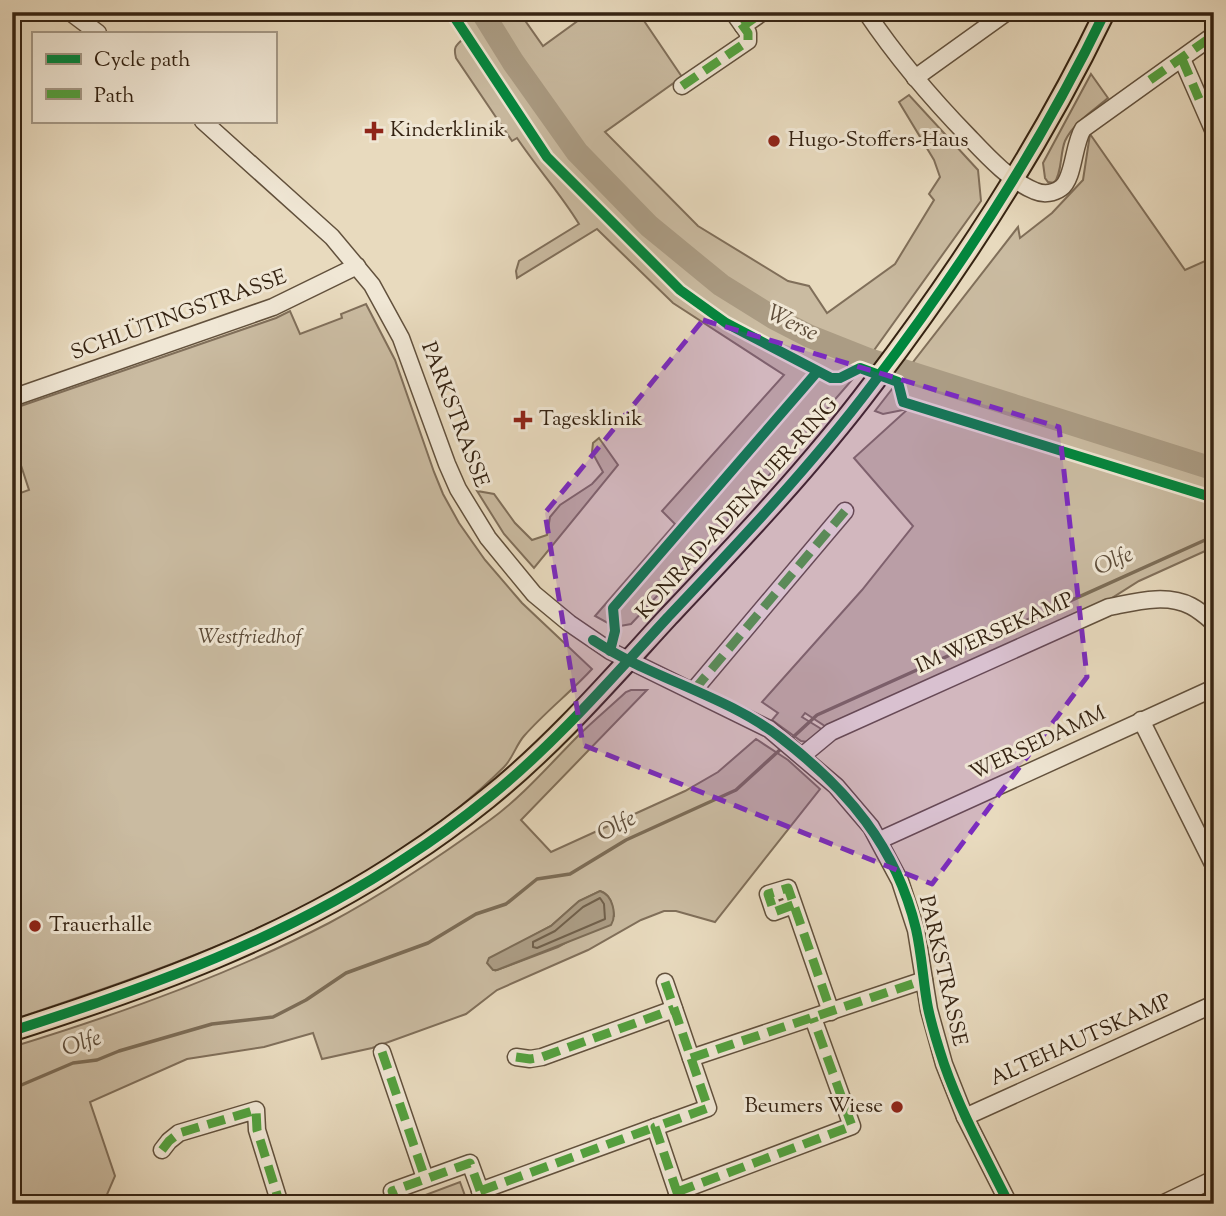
<svg xmlns="http://www.w3.org/2000/svg" width="1226" height="1216" font-family="'Sorts Mill Goudy',serif">
<style>
.green{fill:#cabba1;stroke:#806f5a;stroke-width:2;fill-rule:evenodd}
.water{fill:#ab9c84;stroke:#7c6c56;stroke-width:2}
.lines{fill:none;stroke-linecap:round;stroke-linejoin:round}
.shore{stroke:#70604b;stroke-width:2}
.stream{stroke:#7c6c56;stroke-width:3.5}
.river{stroke:#ab9c84;stroke-width:23}
.minor-casing{stroke:#62513d;stroke-width:19}
.major-casing{stroke:#352312;stroke-width:23}
.minor{stroke:#f0e7d5;stroke-width:16}
.major{stroke:#e8dabe;stroke-width:19}
.quiet{stroke:#53a23f;stroke-width:9;stroke-dasharray:18 9;stroke-linecap:butt}
.cycleway-casing{stroke:#f0e7d5;stroke-width:15}
.cycleway{stroke:#00873e;stroke-width:10}
.marked{fill:#7b2cbf;fill-opacity:0.2;stroke:#7b2cbf;stroke-width:5;stroke-dasharray:14 9;stroke-linejoin:round}
.poi-dot{fill:#8f2418;stroke:#f0e7d5;stroke-width:2.5}
.labels{text-anchor:middle;dominant-baseline:central;stroke-width:6;stroke-linejoin:round;paint-order:stroke}
.poi-label{font-size:21px;fill:#352312;stroke:#f0e7d5;text-anchor:start}
.street-label{font-size:21px;fill:#352312;stroke:#f0e7d5}
.park-label{font-size:21px;font-style:italic;fill:#5a4936;stroke:#f0e7d5}
.water-label{font-size:23px;font-style:italic;fill:#5e4d3a;stroke:#f0e7d5}
</style>
<rect width="100%" height="100%" fill="#e8dabe"/>
<filter id="stains"><feTurbulence type="fractalNoise" baseFrequency=".00286" numOctaves="4"/><feColorMatrix values="0 0 0 0 .2 0 0 0 0 .09 0 0 0 0 .02 0 0 0 .5 -.17"/></filter>
<radialGradient id="worn" r=".72"><stop offset=".6" stop-color="#630" stop-opacity="0"/><stop offset="1" stop-color="#630" stop-opacity=".3"/></radialGradient>
<g class="green">
<path d="M 448,12 L 476,12 L 509,65 L 572,155 L 646,231 L 718,290 L 772,324 L 809,342 L 865,365 L 765,480 L 631,624 L 615,627 L 595,616 L 675,524 L 662,511 L 784,375 L 673,303 L 597,229 L 517,278 L 516,271 L 519,261 L 579,224 C 561,194 537,168 517,138 L 512,141 L 456,58 C 453,47 456,45 464,38 Z"/>
<polygon points="487,12 519,12 543,46 590,12 638,12 682,77 605,132 698,226 788,281 809,286 827,313 895,264 934,200 929,194 940,177 934,160 899,102 909,95 978,170 981,201 872,353 811,331 777,314 723,279 651,222 581,148"/>
<path d="M 1091,74 L 1108,98 C 1094,110 1073,123 1065,141 C 1060,153 1062,174 1054,183 L 1048,182 L 1045,178 L 1043,163 Z"/>
<polygon points="1090,134 1185,270 1214,257 1214,547 1139,581 1107,601 828,728 805,713 802,717 823,730 808,742 801,741 772,720 778,713 762,702 862,590 913,526 854,458 908,409 883,414 875,411 1018,227 1020,238 1052,213 1083,180"/>
<path d="M 366,304 L 395,360 L 434,472 L 443,494 L 459,523 L 485,560 L 522,603 L 592,669 C 571,692 545,712 524,736 C 516,745 513,758 504,767 C 371,899 186,962 12,1020 L 12,496 L 29,490 L 12,438 L 12,409 L 276,318 L 290,311 L 300,334 L 342,318 L 341,314 Z"/>
<polygon points="599,438 618,465 534,568 504,534 477,491 494,494 515,523 532,540 547,535 550,517 560,505 592,484 603,472 592,452 593,443"/>
<path d="M 631,690 L 647,690 L 521,820 L 551,852 L 685,791 L 718,772 L 756,739 L 788,760 L 820,789 L 715,922 L 676,911 L 664,911 L 641,920 L 588,950 L 497,990 L 466,1014 L 372,1048 L 322,1059 L 313,1033 L 264,1047 L 187,1059 L 90,1102 L 115,1176 L 105,1199 L 106,1204 L 12,1204 L 12,1047 C 120,1014 229,975 329,923 C 385,893 439,857 490,820 C 523,796 550,764 579,735 C 594,720 610,707 626,692 ZM 600,891 C 612,895 612,906 614,916 L 558,947 L 497,970 L 514,946 L 551,926 L 579,901 Z"/>
<polygon points="460,1182 468,1204 414,1204 412,1200"/>
</g>
<path class="water" d="M 600,891 C 613,895 617,915 611,925 L 497,970 L 493,970 L 487,963 L 489,958 L 551,926 L 579,901 Z"/>
<g class="lines">
<polygon class="shore" points="600,898 604,904 605,919 537,948 533,947 533,942 555,931 583,907"/>
<g class="stream">
<polyline points="791,739 817,715 1214,536"/>
<polyline points="12,1089 73,1063 97,1060 119,1051 212,1024 273,1017 306,1000 346,973 428,943 476,914 506,904 537,879 570,874 626,840 736,790 783,747"/>
</g>
<polyline class="river" points="482,12 513,62 577,152 649,226 721,285 774,318 809,336 867,359 1214,469"/>
<g class="minor-casing">
<g id="minor">
<polyline points="70,12 98,33"/>
<path d="M 866,12 C 897,58 931,98 969,137 C 987,156 1010,181 1035,191 C 1044,195 1054,193 1061,188 C 1074,179 1073,145 1083,129 L 1214,35"/>
<polyline points="743,26 763,12"/>
<polyline points="1182,59 1214,132"/>
<polyline points="915,78 1007,12"/>
<polyline points="682,86 748,41 748,33 733,12"/>
<polyline points="203,121 332,237 372,285 401,338 447,464 458,489 488,538 534,594 569,623 610,651 769,729 836,786 871,827 900,881 916,930 929,1010 944,1064 965,1117 1009,1204"/>
<polyline points="12,398 273,307 357,266"/>
<polyline points="694,690 845,511"/>
<polyline points="1141,720 1214,866"/>
<path d="M 802,756 L 831,732 L 1109,607 C 1135,602 1166,593 1191,606 C 1199,610 1207,617 1214,623"/>
<polyline points="880,840 1214,688"/>
<polyline points="793,905 774,912 768,894 788,888 831,1012"/>
<polyline points="665,982 708,1108 655,1127 681,1204"/>
<polyline points="382,1052 425,1178"/>
<polyline points="516,1057 530,1059 542,1057 674,1009"/>
<polyline points="691,1058 924,980"/>
<polyline points="965,1117 1214,1004"/>
<polyline points="162,1150 169,1141 179,1133 256,1110 257,1130 280,1204"/>
<polyline points="480,1191 655,1127"/>
<polyline points="677,1192 852,1126 813,1018"/>
<polyline points="397,1204 392,1191 470,1163 485,1204"/>
<polyline points="1162,1204 1214,1179"/>
</g>
</g>
<g class="major-casing">
<path id="major" d="M 12,1031 C 150,987 286,938 407,857 C 435,839 462,819 488,798 C 554,745 611,679 668,617 C 738,543 811,466 872,385 C 961,268 1041,145 1105,12"/>
</g>
<use href="#minor" class="minor"/>
<use href="#major" class="major"/>
<g class="quiet">
<polyline points="743,26 763,12"/>
<polyline points="1182,59 1199,99"/>
<polyline points="1150,80 1214,35"/>
<polyline points="682,86 748,41 748,33 733,12"/>
<polyline points="694,690 845,511"/>
<polyline points="793,905 774,912 768,894 788,888 831,1012"/>
<polyline points="665,982 708,1108 655,1127 681,1204"/>
<polyline points="382,1052 425,1178"/>
<polyline points="516,1057 530,1059 542,1057 674,1009"/>
<polyline points="691,1058 924,980"/>
<polyline points="162,1150 169,1141 179,1133 256,1110 257,1130 280,1204"/>
<polyline points="480,1191 655,1127"/>
<polyline points="677,1192 852,1126 813,1018"/>
<polyline points="397,1204 392,1191 470,1163 485,1204"/>
</g>
<g class="cycleway-casing">
<g id="cycleway">
<polyline points="451,12 547,157 680,290 726,323 831,378 840,378 860,368 898,382 903,402 1214,498"/>
<path d="M 593,640 C 652,679 726,695 781,738 C 847,789 896,846 916,929 C 922,955 923,982 928,1008 C 932,1027 938,1046 944,1064 C 961,1113 986,1158 1009,1204"/>
<polyline points="610,651 615,631 613,608 817,372"/>
<path d="M 12,1031 C 150,987 286,938 407,857 C 435,839 462,819 488,798 C 554,745 611,679 668,617 C 738,543 811,466 872,385 C 961,268 1041,145 1105,12"/>
</g>
</g>
<use href="#cycleway" class="cycleway"/>
</g>
<path class="marked" d="M 703,320 L 1059,427 L 1087,677 L 932,884 L 583,745 L 545,513 Z"/>
<g class="poi-dot">
<path d="M370.5 120.5h7v7h7v7h-7v7h-7v-7h-7v-7h7z"/>
<circle cx="774" cy="141" r="7"/>
<path d="M519.5 409.5h7v7h7v7h-7v7h-7v-7h-7v-7h7z"/>
<circle cx="35" cy="926" r="7"/>
<circle cx="897" cy="1107" r="7"/>
</g>
<g class="labels">
<g class="poi-label">
<text x="390" y="131">Kinderklinik</text>
<text x="788" y="141">Hugo-Stoffers-Haus</text>
<text x="539" y="420">Tagesklinik</text>
<text x="49" y="926">Trauerhalle</text>
<text x="883" y="1107" text-anchor="end">Beumers Wiese</text>
</g>
<g class="street-label">
<text transform="translate(179 316) rotate(-20)">SCHLÜTINGSTRASSE</text>
<text transform="translate(454 415) rotate(69)">PARKSTRASSE</text>
<text transform="translate(738 509) rotate(-48)">KONRAD-ADENAUER-RING</text>
<text transform="translate(995 634) rotate(-24)">IM WERSEKAMP</text>
<text transform="translate(1038 744) rotate(-25)">WERSEDAMM</text>
<text transform="translate(942 971) rotate(77)">PARKSTRASSE</text>
<text transform="translate(1081 1041) rotate(-24)">ALTEHAUTSKAMP</text>
</g>
<g class="park-label">
<text x="250" y="638">Westfriedhof</text>
</g>
<g class="water-label">
<text transform="translate(792 324) rotate(26)">Werse</text>
<text transform="translate(1114 562) rotate(-24)">Olfe</text>
<text transform="translate(617 827) rotate(-28)">Olfe</text>
<text transform="translate(82 1044) rotate(-18)">Olfe</text>
</g>
</g>
<rect width="1226" height="1216" fill="none" stroke="#e8dabe" stroke-width="42"/>
<rect x="14" y="14" width="1198" height="1188" fill="none" stroke="#352312" stroke-width="3.5"/>
<rect x="21" y="21" width="1184" height="1174" fill="none" stroke="#352312" stroke-width="2"/>
<rect x="32" y="32" width="245" height="91" fill="#f0e7d5" stroke="#a59987" stroke-width="2"/>
<rect x="46" y="54" width="35" height="10" fill="#00873e" stroke="#a59987" stroke-width="2"/>
<text x="94" y="66" font-size="21" fill="#352312">Cycle path</text>
<rect x="46" y="89" width="35" height="10" fill="#53a23f" stroke="#a59987" stroke-width="2"/>
<text x="94" y="102" font-size="21" fill="#352312">Path</text>
<rect width="100%" height="100%" filter="url(#stains)"/>
<rect width="100%" height="100%" fill="url(#worn)"/>
</svg>
